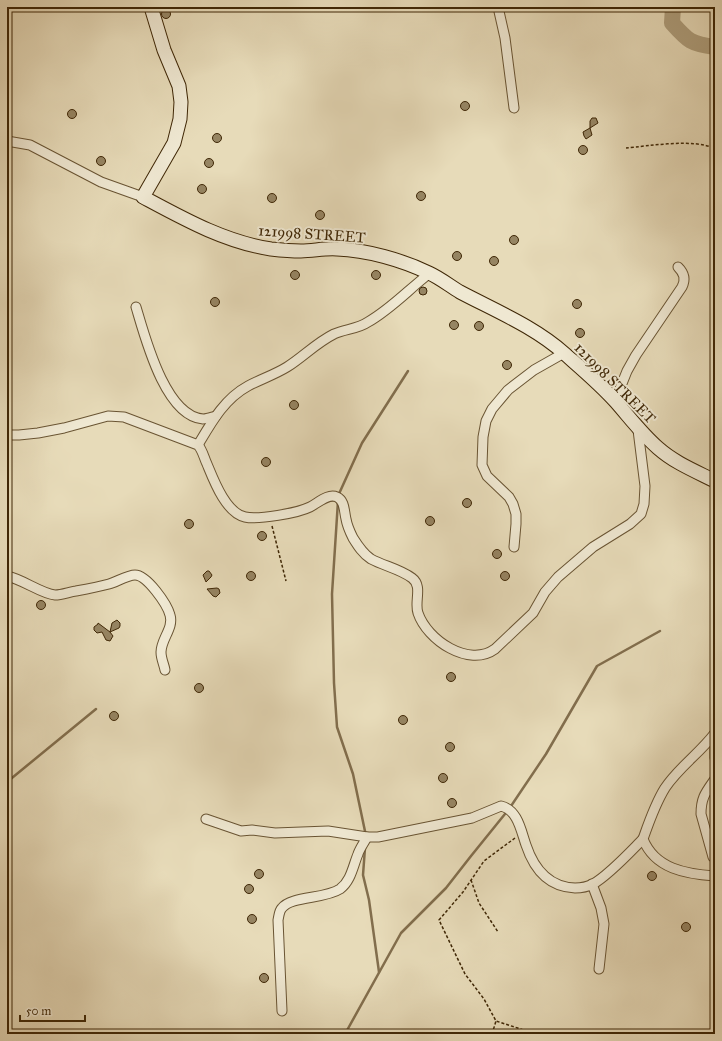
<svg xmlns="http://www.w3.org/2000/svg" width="722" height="1041" font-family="'IM FELL Great Primer',serif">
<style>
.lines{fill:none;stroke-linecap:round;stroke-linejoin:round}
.stream{stroke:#826e4d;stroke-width:2.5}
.river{stroke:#ae9e7c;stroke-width:16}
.building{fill:#968563;stroke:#3f2706}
.street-casing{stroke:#695433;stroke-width:11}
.secondary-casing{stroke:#3f2706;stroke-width:15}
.path{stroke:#3f2706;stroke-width:1.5;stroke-dasharray:3 2;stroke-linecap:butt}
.street{stroke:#efe8d2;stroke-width:9}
.secondary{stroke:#efe8d2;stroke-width:13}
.labels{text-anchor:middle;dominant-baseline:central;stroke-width:4;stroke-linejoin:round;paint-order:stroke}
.street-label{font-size:15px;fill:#3f2706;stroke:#efe8d2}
</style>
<rect width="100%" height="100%" fill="#e7dbb9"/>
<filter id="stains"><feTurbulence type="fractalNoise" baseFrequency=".005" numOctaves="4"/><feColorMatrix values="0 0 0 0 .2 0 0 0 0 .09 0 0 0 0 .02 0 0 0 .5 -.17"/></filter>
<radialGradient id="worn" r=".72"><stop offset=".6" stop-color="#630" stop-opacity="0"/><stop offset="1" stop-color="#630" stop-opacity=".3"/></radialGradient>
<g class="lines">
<g class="stream">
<polyline points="338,496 362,443 408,371"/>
<polyline points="338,501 332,594 334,683 337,727 353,774 366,836"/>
<polyline points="7,782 96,709"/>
<polyline points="365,848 363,875 369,900 379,972"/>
<polyline points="345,1034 401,933 446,888 471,856 509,809 546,754 597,666 660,631"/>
</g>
<path class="river" d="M 673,7 L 672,23 C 688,41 691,44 715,47"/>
</g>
<g class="building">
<circle cx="166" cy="14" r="4.5"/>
<circle cx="465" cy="106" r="4.5"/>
<circle cx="72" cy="114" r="4.5"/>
<polygon points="592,118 596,118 598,123 590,128 590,121"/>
<polygon points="590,128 592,135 586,139 584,136 583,132"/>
<circle cx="217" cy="138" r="4.5"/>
<circle cx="583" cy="150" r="4.5"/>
<circle cx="101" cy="161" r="4.5"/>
<circle cx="209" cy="163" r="4.5"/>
<circle cx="202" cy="189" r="4.5"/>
<circle cx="421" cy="196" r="4.5"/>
<circle cx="272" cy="198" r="4.5"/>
<circle cx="320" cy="215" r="4.5"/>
<circle cx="514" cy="240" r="4.5"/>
<circle cx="457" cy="256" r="4.5"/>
<circle cx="494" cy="261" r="4.5"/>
<circle cx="295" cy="275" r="4.5"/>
<circle cx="376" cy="275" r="4.5"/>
<circle cx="423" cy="291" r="4"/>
<circle cx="215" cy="302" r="4.5"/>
<circle cx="577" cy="304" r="4.5"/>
<circle cx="454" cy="325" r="4.5"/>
<circle cx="479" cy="326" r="4.5"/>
<circle cx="580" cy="333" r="4.5"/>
<circle cx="507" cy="365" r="4.5"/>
<circle cx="294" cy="405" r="4.5"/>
<circle cx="266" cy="462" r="4.5"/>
<circle cx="467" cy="503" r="4.5"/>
<circle cx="430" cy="521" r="4.5"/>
<circle cx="189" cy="524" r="4.5"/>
<circle cx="262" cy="536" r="4.5"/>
<circle cx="497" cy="554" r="4.5"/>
<polygon points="207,571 209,571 212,575 211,577 206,582 203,575"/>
<circle cx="505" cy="576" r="4.5"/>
<circle cx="251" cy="576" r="4.5"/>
<polygon points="217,588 219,589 220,593 216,597 213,596 207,589"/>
<circle cx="41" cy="605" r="4.5"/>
<polygon points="117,620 120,623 120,626 119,628 110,632 113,636 110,641 106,640 102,632 97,633 94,630 94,627 98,624 98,623 110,632 112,623"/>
<circle cx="451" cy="677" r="4.5"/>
<circle cx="199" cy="688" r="4.5"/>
<circle cx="114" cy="716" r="4.5"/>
<circle cx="403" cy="720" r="4.5"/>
<circle cx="450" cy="747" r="4.5"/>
<circle cx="443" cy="778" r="4.5"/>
<circle cx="452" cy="803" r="4.5"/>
<circle cx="259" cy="874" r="4.5"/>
<circle cx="652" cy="876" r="4.5"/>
<circle cx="249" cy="889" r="4.5"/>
<circle cx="252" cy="919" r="4.5"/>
<circle cx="686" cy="927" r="4.5"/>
<circle cx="264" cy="978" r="4.5"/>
</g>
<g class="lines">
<g class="street-casing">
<g id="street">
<polyline points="498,7 505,38 514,108"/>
<polyline points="7,141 30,145 101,182 143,197"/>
<path d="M 136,307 C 145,337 165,416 203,419 C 207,419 212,417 216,416"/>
<path d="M 615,401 L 627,371 L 636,355 L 682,287 C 686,279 684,273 678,267"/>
<path d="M 7,435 L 19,435 L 38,433 L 64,428 L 108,416 L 124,417 L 198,445 C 203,451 204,458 207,464 C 214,481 226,513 245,517 C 258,520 298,513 310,507 C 318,503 328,493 337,497 C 345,501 344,511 346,519 C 347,525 350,532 353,538 C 358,546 363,554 371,559 C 384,566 400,569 412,578 C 423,586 414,602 418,613 C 427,640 469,668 495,649 L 533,613 L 545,592 L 558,577 L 593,547 L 630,524 L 641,514 L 644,504 L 645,486 L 638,430"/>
<path d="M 198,445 C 211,423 224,399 248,386 C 261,379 274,375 287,367 C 303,357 316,343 334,334 C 345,329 358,329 368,322 C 391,309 409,289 430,273"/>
<polyline points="514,547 516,524 516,514 513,504 509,497 487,476 482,465 483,437 486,421 492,409 508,390 534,370 564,353"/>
<path d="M 7,576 C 22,579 42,594 55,595 C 62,595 69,592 76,591 C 87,589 98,587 109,584 C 116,582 128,575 135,575 C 147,575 167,604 170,615 C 174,628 161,639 161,652 C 161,659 164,664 165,670"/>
<path d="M 715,733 C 700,753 679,767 665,788 C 655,804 649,822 643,839 C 655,869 686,874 715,876"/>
<polyline points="715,749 715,758"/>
<path d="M 206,819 L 241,831 L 252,830 L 275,833 L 328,831 L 367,837 L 378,837 L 472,818 L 501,806 C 518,810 521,831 526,845 C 534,869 548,887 575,888 C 581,888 587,887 593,884 C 609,875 630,852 643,839"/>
<path d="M 713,857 L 701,814 C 701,797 706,792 715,779"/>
<polyline points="592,884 601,908 604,924 599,969"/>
<path d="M 282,1011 L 278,920 C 279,916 279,911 282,908 C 291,896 325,899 340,889 C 351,881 353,866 358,854 C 360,848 364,843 367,837"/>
</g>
</g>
<g class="secondary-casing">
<path id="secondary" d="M 151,7 L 164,50 L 179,86 L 181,102 L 180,119 L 174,143 L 143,197 C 184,219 225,242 271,249 C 280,250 291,251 301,251 C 313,251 325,248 337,249 C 367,250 402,260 429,273 C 440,278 450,286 460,292 C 496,311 535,327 565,354 C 582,369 601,385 616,402 C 630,418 642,434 658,448 C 675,463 695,471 715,481"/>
</g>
<g class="path">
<path d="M 626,148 C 648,146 697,138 715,149"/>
<polyline points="714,169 715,169"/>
<polyline points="272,526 286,581"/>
<polyline points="515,838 484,861 463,892 439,920 465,974 484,999 496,1021 536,1034"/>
<polyline points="471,880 479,903 498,932"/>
<polyline points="492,1034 496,1021"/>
</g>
<use href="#street" class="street"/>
<use href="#secondary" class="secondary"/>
</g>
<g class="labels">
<g class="street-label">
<text transform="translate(312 234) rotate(4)">121998 STREET</text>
<text transform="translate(615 383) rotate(45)">121998 STREET</text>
</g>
</g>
<rect width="722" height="1041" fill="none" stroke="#e7dbb9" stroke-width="24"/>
<rect x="8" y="8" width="706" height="1025" fill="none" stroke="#3f2706" stroke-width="2"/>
<rect x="12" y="12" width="698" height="1017" fill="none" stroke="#3f2706"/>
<path d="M20 1015v6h65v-6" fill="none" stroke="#3f2706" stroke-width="2"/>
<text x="26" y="1015" font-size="12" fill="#3f2706" stroke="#efe8d2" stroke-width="3" paint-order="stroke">50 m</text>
<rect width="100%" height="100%" filter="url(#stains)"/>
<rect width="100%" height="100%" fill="url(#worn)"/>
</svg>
